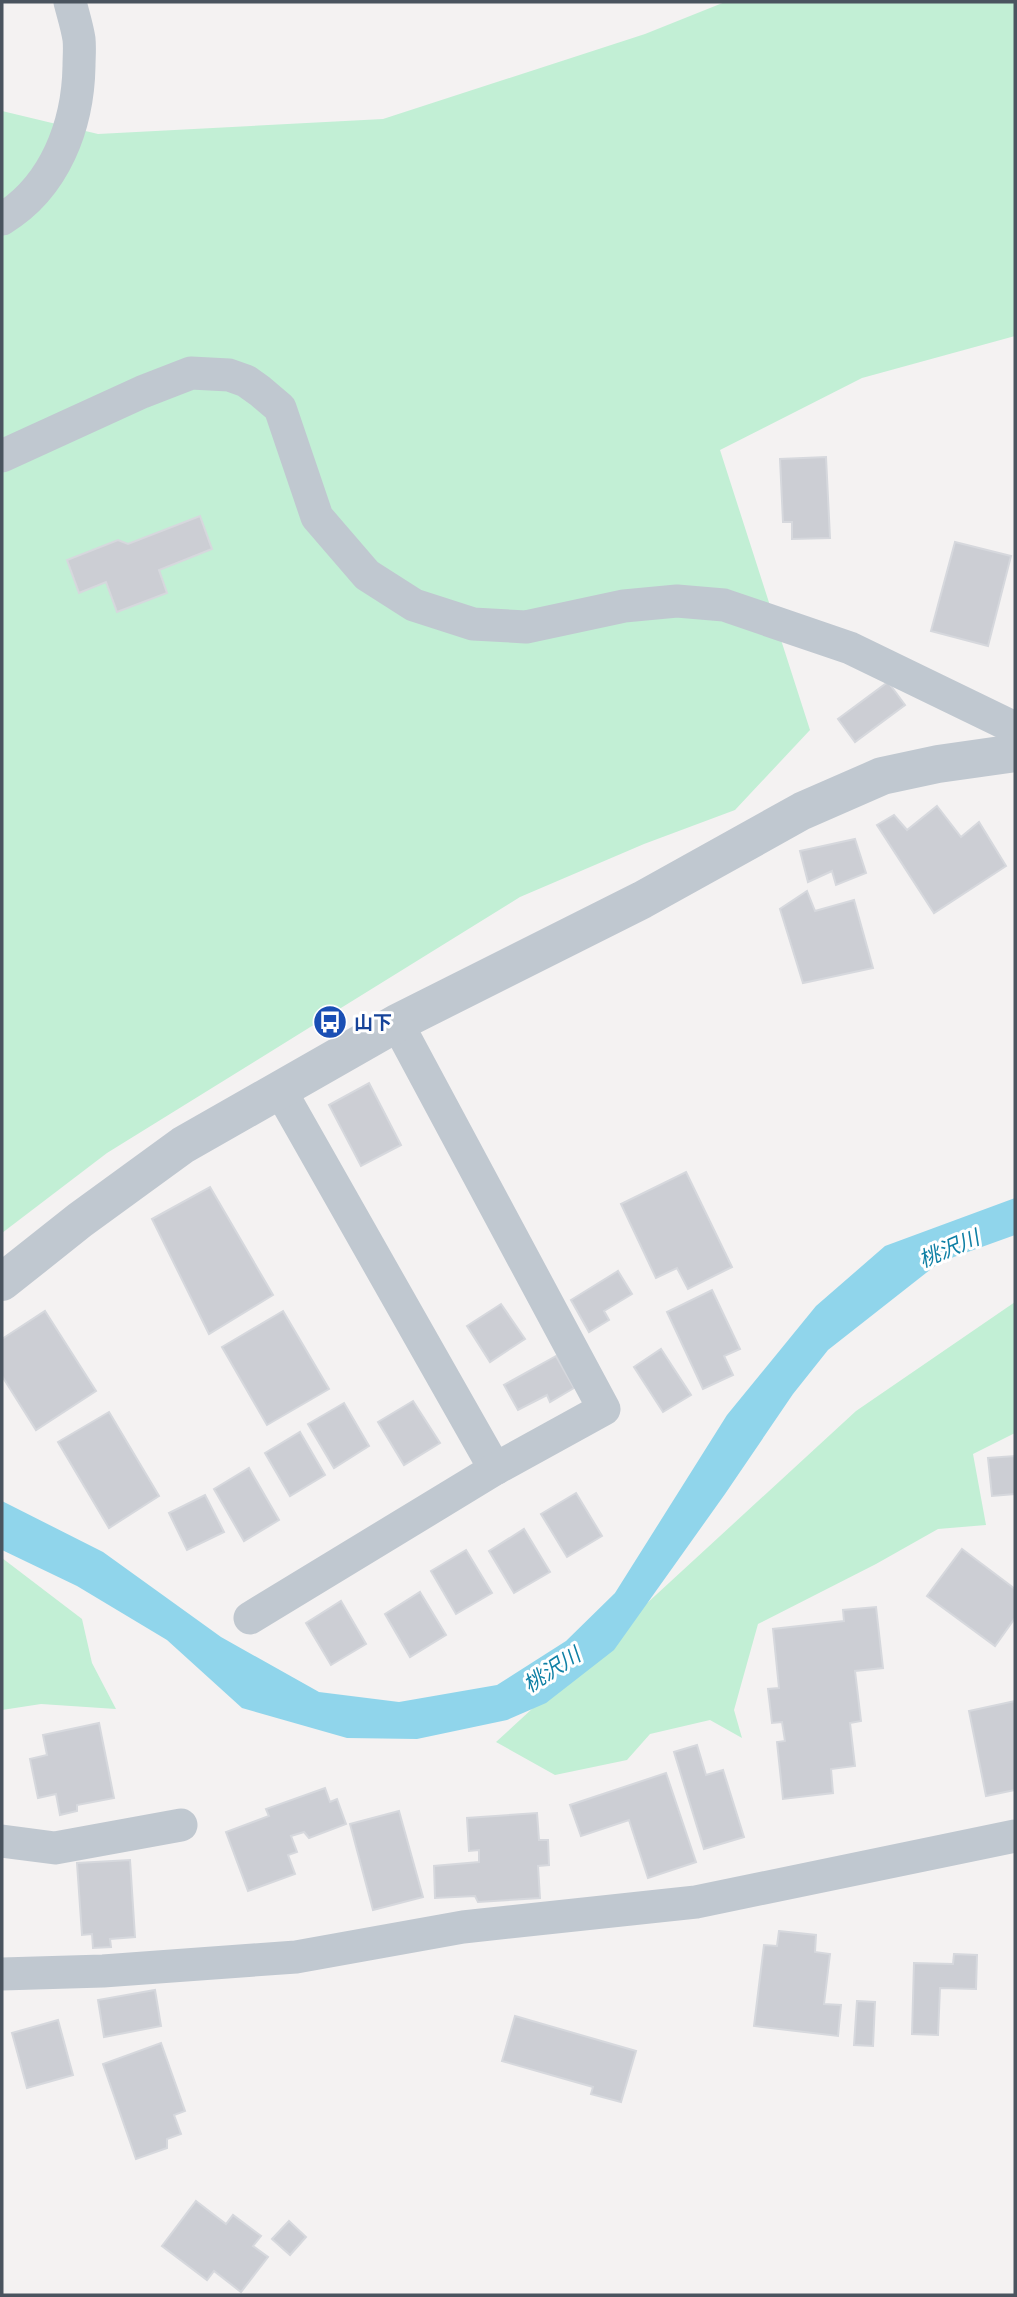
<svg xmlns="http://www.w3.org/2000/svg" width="1017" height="2297" font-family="Roboto,'Noto Sans JP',sans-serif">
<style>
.green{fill:#c2efd5}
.water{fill:#90d5eb}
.building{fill:#ccced4;stroke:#d6d8dd;stroke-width:2}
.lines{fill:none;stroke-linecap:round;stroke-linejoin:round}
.minor{stroke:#c0c8d0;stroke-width:33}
.tertiary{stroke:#c0c8d0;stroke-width:38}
.labels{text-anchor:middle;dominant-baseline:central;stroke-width:6;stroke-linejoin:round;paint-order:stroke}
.transit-label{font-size:19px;font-weight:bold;fill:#164399;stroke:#fff;text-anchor:start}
.water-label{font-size:21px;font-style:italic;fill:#0f80a5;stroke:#fff}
</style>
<rect width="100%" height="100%" fill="#f4f2f2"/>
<g class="green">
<polygon points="725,2 1015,2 1015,336 862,378 720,450 810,730 735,810 644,844 520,897 107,1153 2,1233 2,111 98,134 383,119 645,34"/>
<polygon points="1015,1302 1015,1433 973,1454 986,1525 938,1529 876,1564 758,1624 734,1710 742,1738 710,1720 650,1734 627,1760 555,1775 496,1742 856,1411"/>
<polygon points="2,1558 82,1619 92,1663 116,1709 41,1704 2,1710"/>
</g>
<polygon class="water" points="1015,1198 1015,1235 940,1262 828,1350 793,1394 725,1494 614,1650 546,1703 507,1720 417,1739 347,1738 242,1708 167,1640 77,1586 2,1550 2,1501 103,1552 221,1637 319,1692 399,1702 497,1685 566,1641 615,1593 727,1415 816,1306 885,1246"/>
<g class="building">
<polygon points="826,457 830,538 792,539 792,522 783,522 780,459"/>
<polygon points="200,516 212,549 159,570 167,593 117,612 106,582 79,593 67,560 118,540 128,544"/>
<polygon points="955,542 1011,556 988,646 931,631"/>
<polygon points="888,682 905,705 855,742 838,719"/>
<polygon points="937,806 961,837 979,822 1006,866 934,913 877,825 894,815 907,830"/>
<polygon points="855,839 866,873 836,885 832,871 808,882 800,851"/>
<polygon points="807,891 815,911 854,900 873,968 803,983 780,909"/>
<polygon points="369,1083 401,1145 361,1166 329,1105"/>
<polygon points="686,1172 732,1267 688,1289 677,1268 656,1278 621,1204"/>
<polygon points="210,1187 273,1295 209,1334 152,1219"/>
<polygon points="618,1271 632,1294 604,1311 609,1320 589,1332 571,1300"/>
<polygon points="712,1290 740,1349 724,1356 733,1375 703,1389 667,1312"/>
<polygon points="501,1304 525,1339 490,1362 467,1326"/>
<polygon points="45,1311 96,1391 36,1430 2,1376 2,1339"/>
<polygon points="283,1311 329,1389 267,1425 222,1347"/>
<polygon points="661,1349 691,1395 663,1412 634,1367"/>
<polygon points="556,1356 574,1388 550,1402 547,1395 518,1410 504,1385"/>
<polygon points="413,1401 440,1443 404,1465 378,1422"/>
<polygon points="344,1403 369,1446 334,1468 308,1424"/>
<polygon points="109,1412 159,1496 109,1528 58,1442"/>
<polygon points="300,1432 325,1475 290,1496 265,1453"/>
<polygon points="1015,1456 1015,1494 992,1496 988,1458"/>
<polygon points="249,1468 279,1520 244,1541 214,1489"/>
<polygon points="576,1493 602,1536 567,1557 541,1514"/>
<polygon points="205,1495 224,1532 187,1550 169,1513"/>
<polygon points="524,1529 550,1572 514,1593 489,1551"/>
<polygon points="962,1549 1015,1589 1015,1618 995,1646 927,1596"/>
<polygon points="466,1550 492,1593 456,1614 431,1571"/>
<polygon points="420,1592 446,1635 410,1657 385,1614"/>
<polygon points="341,1601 366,1644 331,1665 306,1623"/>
<polygon points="876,1607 883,1668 855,1671 861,1721 850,1723 855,1766 831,1769 833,1793 783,1799 777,1742 785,1741 782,1722 772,1723 768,1689 779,1688 773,1629 844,1621 843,1610"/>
<polygon points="1015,1701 1015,1790 986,1796 969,1711"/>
<polygon points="99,1723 114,1798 77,1805 77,1811 60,1815 56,1794 38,1798 30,1759 47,1755 43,1735"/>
<polygon points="697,1745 706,1775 723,1770 744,1837 704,1849 674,1752"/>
<polygon points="666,1773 696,1862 648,1878 629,1820 581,1836 570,1805"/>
<polygon points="325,1788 330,1802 337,1799 346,1824 309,1838 304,1832 291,1836 297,1852 288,1855 295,1874 248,1891 226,1832 269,1816 266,1809"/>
<polygon points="399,1811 423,1897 373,1910 350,1824"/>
<polygon points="537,1813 539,1840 548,1840 549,1865 538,1866 540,1898 478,1902 475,1896 435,1898 434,1866 479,1862 479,1850 469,1851 467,1818"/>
<polygon points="130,1860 135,1937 110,1939 111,1947 93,1948 92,1934 82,1935 77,1863"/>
<polygon points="779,1931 816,1935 815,1952 830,1954 824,2004 841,2005 838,2036 754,2026 764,1945 777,1946"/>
<polygon points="954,1954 977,1955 976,1989 940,1988 938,2035 912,2034 914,1963 953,1964"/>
<polygon points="155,1990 161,2026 104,2037 98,2000"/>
<polygon points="857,2001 875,2002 873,2046 854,2045"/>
<polygon points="515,2016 636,2051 621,2102 591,2094 593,2087 502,2061"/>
<polygon points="58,2020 73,2075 27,2088 12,2033"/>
<polygon points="161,2043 185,2111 174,2115 181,2134 167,2139 167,2148 136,2159 103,2064"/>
<polygon points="196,2201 226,2224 233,2215 261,2236 253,2246 268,2257 241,2292 214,2271 207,2280 162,2246"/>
<polygon points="289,2221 306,2237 290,2255 272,2239"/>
</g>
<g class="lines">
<g class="minor">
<path d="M 2,219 C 55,187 78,125 79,66 C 79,57 80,48 79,39 C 77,26 73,14 70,2"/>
<polyline points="2,456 142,392 191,373 229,375 246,381 260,391 280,408 317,517 367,575 414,605 473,624 526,627 624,606 677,601 724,605 850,648 1015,728"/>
<polyline points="280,1090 495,1469"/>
<polyline points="250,1618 495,1469 604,1409 397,1023"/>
<polyline points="2,1841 55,1848 181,1825"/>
<polyline points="2,1974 103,1971 296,1957 463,1927 696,1902 1015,1836"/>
</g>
<polyline class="tertiary" points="2,1282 80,1220 183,1145 397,1023 642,900 802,811 882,776 938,764 1015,753"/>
</g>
<defs>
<g id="bus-disc" transform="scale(1.75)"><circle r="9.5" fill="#1a4fb4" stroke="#fff"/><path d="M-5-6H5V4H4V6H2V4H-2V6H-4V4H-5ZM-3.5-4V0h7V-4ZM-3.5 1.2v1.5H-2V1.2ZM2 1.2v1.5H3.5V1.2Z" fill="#fff"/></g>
</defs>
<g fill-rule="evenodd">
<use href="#bus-disc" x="330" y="1022"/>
</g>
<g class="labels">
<g class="transit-label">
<text x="354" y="1022">山下</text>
</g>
<g class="water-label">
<text transform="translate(949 1249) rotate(-23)">桃沢川</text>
<text transform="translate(552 1670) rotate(-33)">桃沢川</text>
</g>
</g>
<rect width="1017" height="2297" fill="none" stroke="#4a545f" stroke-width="7"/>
</svg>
